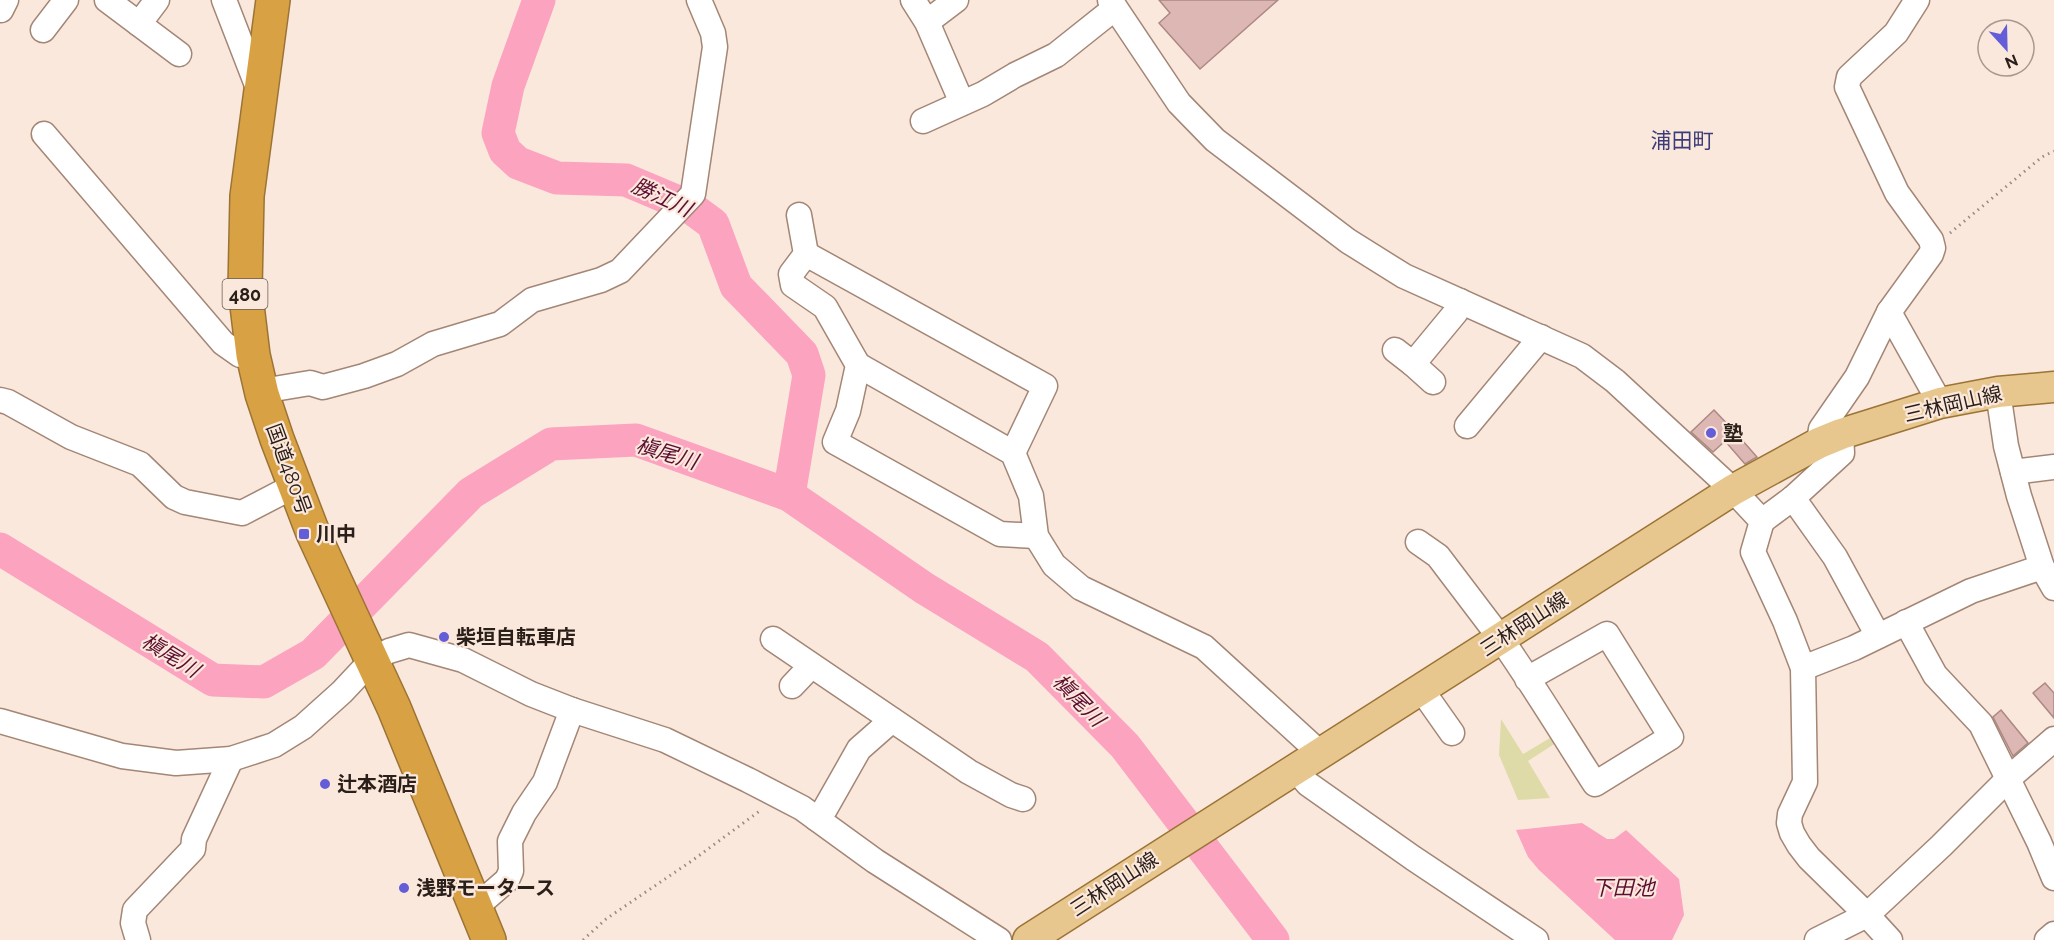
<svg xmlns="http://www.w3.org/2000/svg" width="2054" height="940" font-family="Raleway,'Noto Sans JP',sans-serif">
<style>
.green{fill:#dfdba9}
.water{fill:#fba3bf}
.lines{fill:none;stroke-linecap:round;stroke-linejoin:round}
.river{stroke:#fba3bf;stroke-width:33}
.building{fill:#dcb7b3;stroke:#ac8985;stroke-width:1.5}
.minor-casing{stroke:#a38675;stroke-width:27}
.major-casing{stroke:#9b7435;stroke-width:33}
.highway-casing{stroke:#9b7435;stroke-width:36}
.path{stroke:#9a8b82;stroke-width:3;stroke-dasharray:1.5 4.5;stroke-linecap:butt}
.minor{stroke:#fff;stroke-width:24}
.major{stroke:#e8c78f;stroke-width:30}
.highway{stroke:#d8a144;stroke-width:33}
.poi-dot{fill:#635ed7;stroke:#fbe8dd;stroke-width:2}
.labels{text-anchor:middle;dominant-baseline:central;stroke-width:4.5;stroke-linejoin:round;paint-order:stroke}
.shield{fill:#fbe8dd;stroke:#695c54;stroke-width:1.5}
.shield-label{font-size:18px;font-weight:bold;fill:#2b2019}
.street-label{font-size:20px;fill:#2b2019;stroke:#fbe8dd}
.poi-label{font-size:20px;font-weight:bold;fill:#2b2019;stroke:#fbe8dd;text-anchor:start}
.neighbourhood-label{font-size:21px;fill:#3b3c78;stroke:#fbe8dd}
.water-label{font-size:21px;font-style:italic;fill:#5b0e31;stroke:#fbe8dd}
</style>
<rect width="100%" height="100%" fill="#fbe8dd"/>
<polygon class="green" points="1501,719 1523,754 1555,735 1559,741 1528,761 1550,798 1518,800 1499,755"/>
<polygon class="water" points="1582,823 1607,839 1614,839 1626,830 1679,879 1684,915 1672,940 1615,940 1539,870 1528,857 1516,830"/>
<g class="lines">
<g class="river">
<polyline points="539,0 508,86 498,133 505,151 518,163 557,178 626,180 690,207 713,224 736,286 802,354 809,375 789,495"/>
<polyline points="0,549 213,680 264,682 313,654 471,493 551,444 636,440 789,495 924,588 1037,657 1125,746 1273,940"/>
</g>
</g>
<g class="building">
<polygon points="1159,0 1278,0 1200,69 1159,23 1170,13"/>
<polygon points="1714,410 1735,432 1757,457 1745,464 1725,441 1713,452 1691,432"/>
<polygon points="2045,683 2054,693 2054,718 2033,693"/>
<polygon points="2001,710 2028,743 2013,756 1993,717"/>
</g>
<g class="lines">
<g class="minor-casing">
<g id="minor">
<polyline points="107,0 179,54"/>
<polyline points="224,0 260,93"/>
<polyline points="913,0 927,22 962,103"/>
<polyline points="1110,0 1179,103 1215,140 1348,241 1404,276 1582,356 1615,381 1733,490 1762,521 1753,552 1785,621 1803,668 1805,782 1790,814 1789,823 1792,833 1799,845 1809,858 1867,915 1890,940"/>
<polyline points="1,10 6,0"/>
<polyline points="927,22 956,0"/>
<polyline points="139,24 157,0"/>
<polyline points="43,30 66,0"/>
<polyline points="923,121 983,94 1015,75 1056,55 1115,8"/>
<polyline points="44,134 223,343 240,355 253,355"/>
<polyline points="799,215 806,254 791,274 793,285 825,307 858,365 848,411 835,442 1000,534 1036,536"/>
<polyline points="806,254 1045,386 1013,453"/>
<polyline points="1889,312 1940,403"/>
<polyline points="1395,350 1413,364 1456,312 1460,301"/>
<polyline points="1413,364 1433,382"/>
<polyline points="858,365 1013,453 1031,496 1036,536 1054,565 1081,588 1204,647 1320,753"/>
<polyline points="1998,392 2006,446 2019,496 2042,567 2054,588"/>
<polyline points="262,394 274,389 310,383 323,387 364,376 397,364 433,344 500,324 532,300 601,280 620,271 693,194 715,47 713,33 699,0"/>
<polyline points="0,400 8,402 71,437 140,464 174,497 185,502 242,513 294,486"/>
<polyline points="1467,426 1541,337"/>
<polyline points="1819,443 1821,429 1857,377 1889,312 1931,254 1933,248 1931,240 1897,193 1847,87 1849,77 1896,33 1917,0"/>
<polyline points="2013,472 2054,467"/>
<polyline points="1793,498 1835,557 1878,636"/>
<polyline points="1762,521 1793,498 1842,453 1841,434"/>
<path d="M 1418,542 L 1438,556 L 1501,639 C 1534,686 1564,736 1595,784 L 1671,737 L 1607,634 L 1527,679"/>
<polyline points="1906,622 1935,675 1981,724 2039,842 2054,878"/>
<polyline points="773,639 969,772 1011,795 1023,799"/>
<polyline points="1803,668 1854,648 1971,591 2042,567"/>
<polyline points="792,686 811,666"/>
<polyline points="1421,689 1452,733"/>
<polyline points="0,721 122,756 176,763 231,759 274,745 303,727 342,692 372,660 389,651 409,645 463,660 531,694 572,710 665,740 748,780 802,808 875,861 999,940"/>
<polyline points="1295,769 1308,784 1413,858 1536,940"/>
<polyline points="817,819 825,809 859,749 892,720"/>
<polyline points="476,907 507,880 511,871 510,841 524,813 545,782 572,710"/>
<polyline points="138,940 133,923 135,910 193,849 194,839 231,759"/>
<polyline points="1817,940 1867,915 1941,846 2009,778 2054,739"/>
<polyline points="2047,940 2054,934"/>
</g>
</g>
<g class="major-casing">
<polyline id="major" points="1028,940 1733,490 1819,443 1841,434 1940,403 1998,392 2054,387"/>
</g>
<g class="highway-casing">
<polyline id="highway" points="273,0 247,196 245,289 253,355 262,394 277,439 313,533 394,708 489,940"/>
</g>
<g class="path">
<polyline points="1950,233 2042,157 2054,151"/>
<polyline points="583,940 606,919 693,860 761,810"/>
</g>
<use href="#minor" class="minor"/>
<use href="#major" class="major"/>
<use href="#highway" class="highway"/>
</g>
<g class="poi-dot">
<circle cx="1711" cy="433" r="6"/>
<rect x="298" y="528" width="12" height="12" rx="3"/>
<circle cx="444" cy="637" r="6"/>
<circle cx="325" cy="784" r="6"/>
<circle cx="404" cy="888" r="6"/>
</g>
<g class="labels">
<rect class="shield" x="222.5" y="279" width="45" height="30" rx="4.5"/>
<g class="shield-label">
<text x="245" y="294">480</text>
</g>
<g class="street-label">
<text transform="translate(1953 404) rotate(-13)">三林岡山線</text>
<text transform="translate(289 469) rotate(70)">国道480号</text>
<text transform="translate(1524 624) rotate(-33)">三林岡山線</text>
<text transform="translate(1114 884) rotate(-33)">三林岡山線</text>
</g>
<g class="poi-label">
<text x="1723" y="433">塾</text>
<text x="316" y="534">川中</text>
<text x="456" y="637">柴垣自転車店</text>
<text x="337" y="784">辻本酒店</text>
<text x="416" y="888">浅野モータース</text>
</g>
<g class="neighbourhood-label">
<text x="1682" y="140">浦田町</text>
</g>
<g class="water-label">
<text transform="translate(662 197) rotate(25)">勝江川</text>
<text transform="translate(667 453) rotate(17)">槇尾川</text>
<text transform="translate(171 655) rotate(32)">槇尾川</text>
<text transform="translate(1079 700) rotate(46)">槇尾川</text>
<text x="1623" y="887">下田池</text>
</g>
</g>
<g transform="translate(2006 48) rotate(158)"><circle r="28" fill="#fbe8dd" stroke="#a8988f" stroke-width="1.5"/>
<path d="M0-4.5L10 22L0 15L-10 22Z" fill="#635ed7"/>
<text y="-9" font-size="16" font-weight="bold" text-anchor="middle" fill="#2b2019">N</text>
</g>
</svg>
